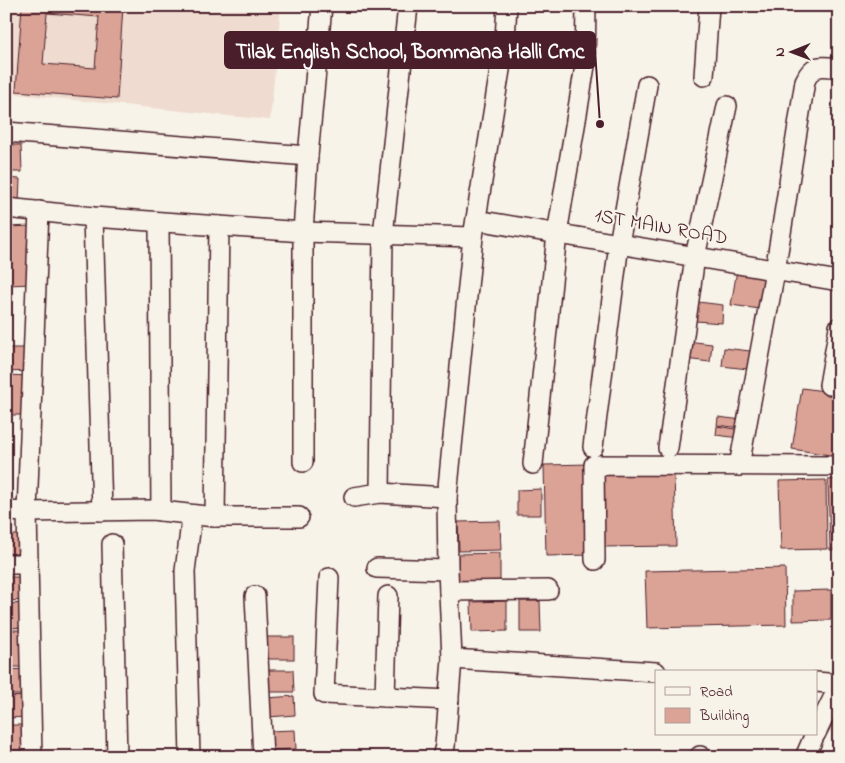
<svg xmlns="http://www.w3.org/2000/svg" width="845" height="763" font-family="'Indie Flower',sans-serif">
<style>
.built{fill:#efdbcf}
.building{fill:#dba395;stroke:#4a1f2b;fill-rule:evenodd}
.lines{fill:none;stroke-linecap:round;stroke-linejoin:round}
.minor-casing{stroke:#4a1f2b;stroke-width:22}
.minor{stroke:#f7f3e8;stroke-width:19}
.labels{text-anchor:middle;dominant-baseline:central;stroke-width:4.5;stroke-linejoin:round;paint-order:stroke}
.street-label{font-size:20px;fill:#4a1f2b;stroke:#f7f3e8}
.leader{fill:none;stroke:#4a1f2b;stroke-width:2}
.callout-dot{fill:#4a1f2b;stroke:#f7f3e8;stroke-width:2}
.callout{fill:#4a1f2b;stroke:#4a1f2b;stroke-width:2}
.callout-label{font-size:21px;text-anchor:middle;font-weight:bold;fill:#fff}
</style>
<rect width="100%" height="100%" fill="#f7f3e8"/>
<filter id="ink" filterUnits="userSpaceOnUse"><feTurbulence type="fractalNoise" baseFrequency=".02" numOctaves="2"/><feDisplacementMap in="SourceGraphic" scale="10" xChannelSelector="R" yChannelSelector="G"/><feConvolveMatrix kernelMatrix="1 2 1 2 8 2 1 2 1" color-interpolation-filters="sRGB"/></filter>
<g filter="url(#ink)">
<polygon class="built" points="6,6 281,6 270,120 6,93"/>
<g class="building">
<path d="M 22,6 L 123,6 L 117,99 L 16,91 ZM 47,13 L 99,17 L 95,68 L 43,64 Z"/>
<polygon points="6,27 10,27 8,46 6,46"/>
<polygon points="6,145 21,145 22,172 6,172"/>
<polygon points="6,178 20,179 19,203 6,202"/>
<polygon points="32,226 34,284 6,285 6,227"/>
<polygon points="737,270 765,275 760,309 731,305"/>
<polygon points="698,302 723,305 722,323 696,321"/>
<polygon points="687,341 712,344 710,362 685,359"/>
<polygon points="6,348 30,348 31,371 6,372"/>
<polygon points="724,348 750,351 748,369 722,366"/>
<polygon points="6,375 30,376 29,415 6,415"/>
<polygon points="802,388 839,393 839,448 836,456 792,449"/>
<polygon points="718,417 742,420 741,428 717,425"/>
<polygon points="717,426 741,430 740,438 716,435"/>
<polygon points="590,464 591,555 546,556 544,465"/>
<polygon points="674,473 676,546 600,547 599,475"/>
<polygon points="839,479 839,550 830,550 828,480"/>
<polygon points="826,480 827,549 781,550 779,481"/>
<polygon points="541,489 541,515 517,515 517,490"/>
<polygon points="500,521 501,550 459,551 458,522"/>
<rect x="6" y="535" width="19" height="22"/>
<polygon points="500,553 500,581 458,582 458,554"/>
<polygon points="785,568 786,625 647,628 645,571"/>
<polygon points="6,577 26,577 27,600 6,601"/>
<polygon points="831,590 831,620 793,621 793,591"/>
<polygon points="507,601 507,631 472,632 471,602"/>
<polygon points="520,601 540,601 541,632 520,632"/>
<polygon points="27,603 28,627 6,628 6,604"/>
<rect x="6" y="630" width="20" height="37"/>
<rect x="267" y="637" width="27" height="22"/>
<polygon points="27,669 28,695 9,695 8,670"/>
<polygon points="266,670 293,670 294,692 267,692"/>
<polygon points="29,696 30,717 6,718 6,697"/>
<polygon points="294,696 295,715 268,717 267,698"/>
<rect x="6" y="725" width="24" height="25"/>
<polygon points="295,730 296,749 270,750 269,731"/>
<polygon points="465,750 471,757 457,757"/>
<polygon points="481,750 487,757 473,757"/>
<polygon points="495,751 500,757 490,757"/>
<polygon points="550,751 555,757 543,757"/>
<polygon points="6,753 31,754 31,757 6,757"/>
</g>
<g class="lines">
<g class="minor-casing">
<g id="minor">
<polyline points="704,76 709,6"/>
<polyline points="6,132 308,156"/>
<polyline points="6,208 93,217 303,232 473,237"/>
<polyline points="93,217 102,511"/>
<polyline points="476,220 839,281"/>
<polyline points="159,222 161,511"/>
<polyline points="829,385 839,327"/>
<polyline points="593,447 619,244 647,85"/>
<polyline points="668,448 695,257 727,106"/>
<polyline points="303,462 303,232 308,156 322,6"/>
<polyline points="533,464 557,234 585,66 586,6"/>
<path d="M 739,466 L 775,271 L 805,81 C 813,63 822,66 839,68"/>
<polyline points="380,493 383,235 408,6"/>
<polyline points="354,497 380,493 447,497"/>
<polyline points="6,511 27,512 152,510 215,517 299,517"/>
<polyline points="215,517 219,226"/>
<polyline points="112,544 117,757"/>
<polyline points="595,560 594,465 839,466"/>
<polyline points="6,564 27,564"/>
<polyline points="377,568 448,570"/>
<polyline points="329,578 324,694 449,700"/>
<polyline points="449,591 548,590"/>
<polyline points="255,596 263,757"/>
<polyline points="452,659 656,672"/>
<polyline points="816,682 839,684"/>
<polyline points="385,697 388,596"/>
<polyline points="816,733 839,686"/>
<polyline points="32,757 27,512 39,211"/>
<polyline points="190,757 185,571 192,515"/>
<polyline points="442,757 445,746 452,659 448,570 447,497 473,237 505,39 507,6"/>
<polyline points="700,757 700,756"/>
<polyline points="805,757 815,734"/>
</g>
</g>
<use href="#minor" class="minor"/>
</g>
</g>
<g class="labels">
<g class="street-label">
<text transform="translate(661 228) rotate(10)">1ST MAIN ROAD</text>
</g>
</g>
<path class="leader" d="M600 124L595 50"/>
<circle class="callout-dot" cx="600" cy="124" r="5"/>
<rect class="callout" x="225" y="32" width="370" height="36" rx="5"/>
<g class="callout-label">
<text x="410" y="58">Tilak English School, Bommana Halli Cmc</text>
</g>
<rect width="845" height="763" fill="none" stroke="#f7f3e8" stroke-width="25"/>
<rect x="12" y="12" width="820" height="738" fill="none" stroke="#4a1f2b" stroke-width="2" filter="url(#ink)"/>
<rect x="655" y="670" width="162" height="65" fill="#f7f3e8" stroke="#b29e9c"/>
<rect x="665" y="687" width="25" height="8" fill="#f7f3e8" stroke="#b29e9c"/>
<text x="700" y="696" font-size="15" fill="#4a1f2b">Road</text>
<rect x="665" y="708" width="25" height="15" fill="#dba395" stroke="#b29e9c"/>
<text x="700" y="720" font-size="15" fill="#4a1f2b">Building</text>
<g transform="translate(792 52) rotate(269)" stroke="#f7f3e8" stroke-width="4" paint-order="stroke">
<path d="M0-4L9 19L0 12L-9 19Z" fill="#4a1f2b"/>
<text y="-8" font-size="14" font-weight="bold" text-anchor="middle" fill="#4a1f2b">N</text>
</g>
</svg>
